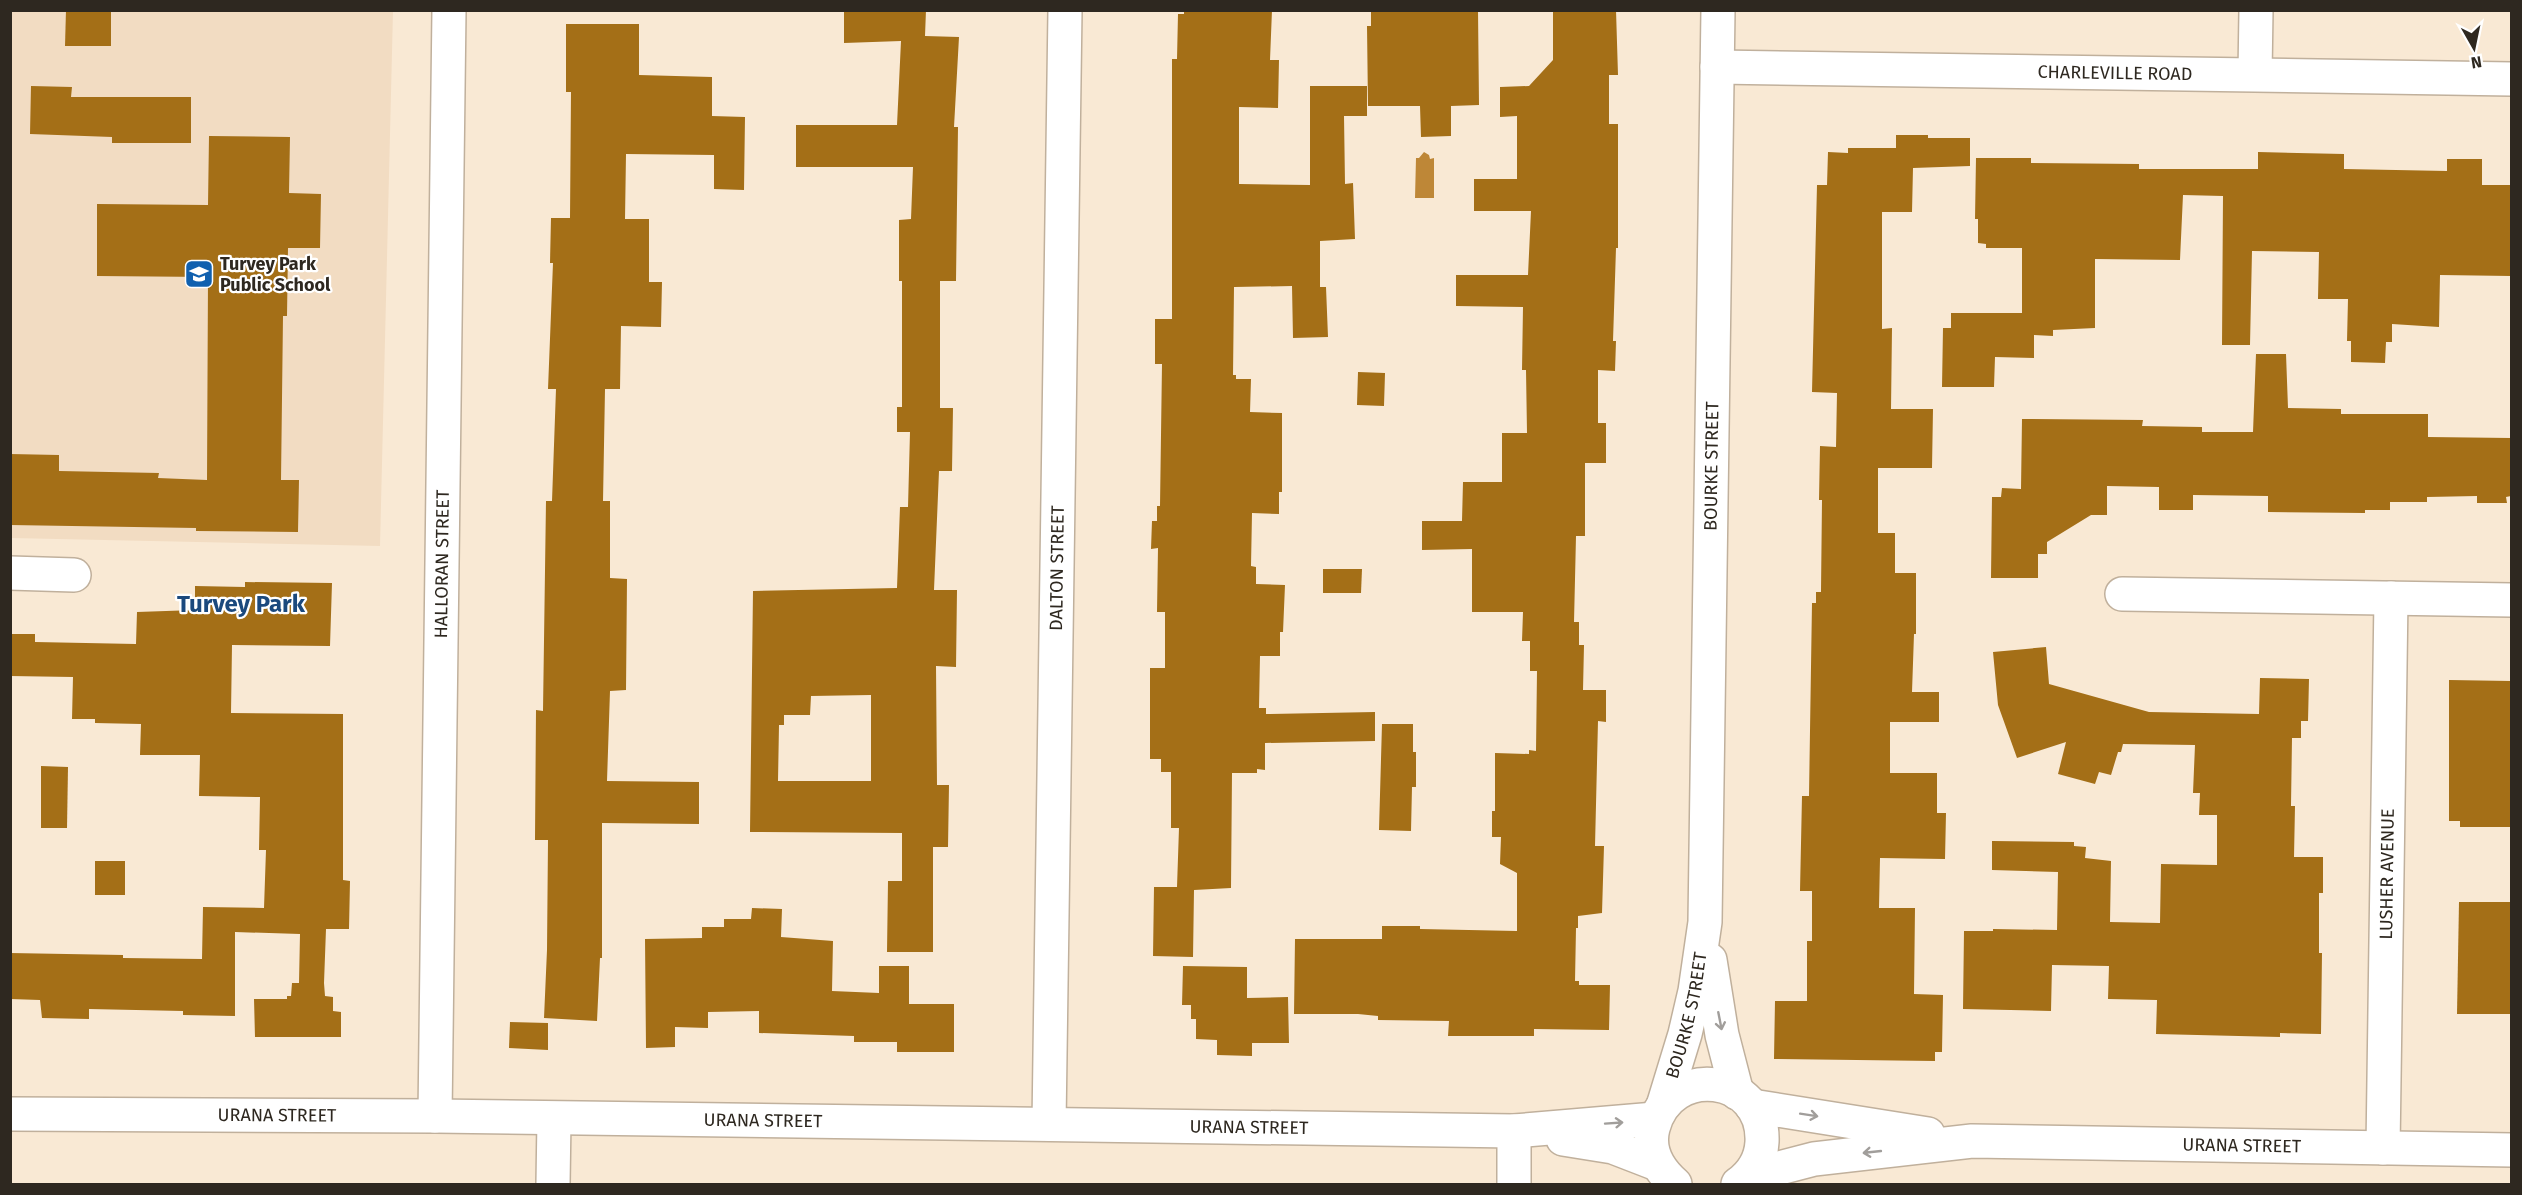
<svg xmlns="http://www.w3.org/2000/svg" width="2522" height="1195" font-family="'Fira Sans',sans-serif">
<style>
.built{fill:#f2dcc2}
.water{fill:#be8737}
.building{fill:#a46f17;fill-rule:evenodd}
.lines{fill:none;stroke-linecap:round;stroke-linejoin:round}
.minor-casing{stroke:#c0b09c;stroke-width:36}
.major-casing{stroke:#c0b09c;stroke-width:36}
.minor{stroke:#fff;stroke-width:33}
.major{stroke:#fff;stroke-width:33}
.oneway{stroke:#a19e9b}
.labels{text-anchor:middle;dominant-baseline:central;stroke-width:4.5;stroke-linejoin:round;paint-order:stroke}
.street-label{font-size:18px;fill:#2e2820;stroke:#fff}
.poi-label{font-size:18px;font-weight:bold;fill:#2e2820;stroke:#fff;text-anchor:start}
.district-label{font-size:24px;font-weight:bold;fill:#1b497d;stroke:#fff}
</style>
<rect width="100%" height="100%" fill="#f9e9d4"/>
<polygon class="built" points="11,11 393,11 380,546 11,538"/>
<polygon class="water" points="1424,152 1429,155 1430,159 1434,158 1434,198 1415,198 1416,158 1419,158"/>
<g class="building">
<polygon points="66,10 111,10 111,46 65,46"/>
<path d="M 844,10 L 926,10 L 925,36 L 959,37 L 954,127 L 958,127 L 956,281 L 940,281 L 940,408 L 953,408 L 952,471 L 939,471 L 934,590 L 957,590 L 956,667 L 936,666 L 937,785 L 949,785 L 948,847 L 933,847 L 933,952 L 887,952 L 888,881 L 902,881 L 902,833 L 750,832 L 753,591 L 897,588 L 900,507 L 908,507 L 910,432 L 897,432 L 897,407 L 902,407 L 902,281 L 899,281 L 899,220 L 911,219 L 913,167 L 796,167 L 796,125 L 897,125 L 901,41 L 844,43 ZM 871,695 L 871,781 L 778,781 L 779,725 L 784,725 L 784,715 L 810,715 L 811,696 Z"/>
<polygon points="1184,10 1272,10 1270,60 1279,60 1278,108 1239,107 1239,184 1310,185 1310,86 1367,86 1367,116 1344,116 1345,184 1353,183 1355,239 1320,241 1320,287 1326,287 1328,337 1293,338 1292,286 1234,287 1233,375 1236,375 1236,379 1251,379 1250,412 1282,413 1282,492 1279,492 1279,514 1252,513 1251,566 1256,567 1256,584 1285,585 1283,632 1280,632 1280,656 1260,656 1259,708 1266,708 1266,714 1375,712 1375,741 1265,743 1265,770 1257,769 1257,773 1232,773 1231,888 1194,890 1193,957 1153,956 1154,887 1177,887 1179,828 1171,828 1171,772 1161,772 1161,759 1150,759 1150,668 1165,668 1165,612 1157,612 1158,548 1151,549 1152,521 1157,521 1157,506 1160,506 1162,364 1155,364 1155,319 1172,319 1172,59 1177,59 1178,14 1184,14"/>
<polygon points="1371,10 1478,10 1479,105 1451,106 1451,136 1421,137 1420,106 1368,106 1367,26 1371,26"/>
<polygon points="1553,10 1616,10 1618,75 1609,75 1609,124 1618,124 1618,248 1616,248 1613,341 1616,341 1615,371 1598,370 1598,423 1606,423 1606,463 1585,463 1585,536 1576,536 1574,622 1579,622 1579,645 1584,645 1583,690 1606,690 1606,722 1598,721 1595,846 1604,846 1602,913 1578,916 1578,928 1576,928 1575,981 1579,981 1579,985 1610,985 1609,1030 1534,1029 1534,1036 1448,1036 1449,1021 1378,1020 1378,1016 1358,1014 1294,1014 1295,939 1382,939 1382,926 1420,926 1420,929 1517,931 1517,873 1500,864 1501,837 1492,837 1492,811 1495,811 1495,753 1529,754 1529,750 1536,751 1537,671 1530,671 1530,641 1522,641 1523,612 1472,612 1472,549 1422,550 1422,521 1462,521 1463,482 1502,482 1502,433 1527,433 1526,370 1522,370 1523,307 1456,306 1456,275 1528,275 1531,211 1474,211 1474,179 1517,179 1517,116 1500,117 1500,87 1529,86 1553,60"/>
<polygon points="566,24 639,24 639,75 712,77 712,116 745,117 744,190 714,189 714,155 626,154 625,219 649,219 649,282 662,282 661,327 621,326 620,389 605,389 603,501 610,501 610,578 627,579 626,690 610,691 607,781 699,782 699,824 602,823 602,958 600,958 597,1021 544,1018 547,950 548,840 535,840 536,710 543,711 546,501 552,501 556,389 548,389 553,263 550,263 551,218 570,218 571,92 566,92"/>
<polygon points="31,86 72,87 71,97 191,97 191,143 112,143 112,137 30,134"/>
<polygon points="1896,135 1928,135 1928,138 1970,138 1970,166 1913,168 1912,212 1882,212 1882,329 1892,328 1891,409 1933,409 1932,468 1878,468 1878,533 1895,533 1895,573 1916,573 1916,634 1914,634 1912,692 1939,692 1939,722 1890,722 1890,773 1937,773 1937,813 1946,813 1945,859 1880,858 1879,908 1915,908 1914,994 1943,995 1942,1052 1935,1052 1935,1061 1774,1059 1775,1001 1807,1001 1807,941 1812,941 1812,891 1800,891 1802,796 1809,796 1812,603 1816,603 1816,592 1821,592 1822,500 1819,500 1820,446 1836,447 1837,393 1812,392 1817,185 1827,185 1828,152 1848,153 1848,148 1896,148"/>
<polygon points="209,136 290,137 289,193 321,194 320,248 288,248 287,316 283,316 281,480 299,480 298,532 196,531 196,528 10,525 10,454 59,455 59,471 159,473 158,478 207,480 208,277 97,276 97,204 208,205"/>
<polygon points="2258,152 2344,154 2344,169 2447,171 2447,159 2482,159 2482,185 2511,185 2511,276 2440,275 2439,327 2392,324 2392,342 2386,342 2385,363 2351,362 2351,341 2347,341 2348,299 2318,299 2319,252 2252,251 2250,345 2222,345 2223,196 2183,195 2180,260 2095,259 2095,328 2053,330 2053,336 2034,335 2034,358 1995,357 1994,387 1942,387 1943,328 1951,328 1951,313 2022,313 2022,248 1986,248 1986,244 1978,243 1978,219 1975,219 1976,158 2031,158 2031,163 2139,164 2139,169 2258,169"/>
<polygon points="2256,354 2286,354 2288,408 2341,409 2341,414 2428,414 2428,437 2511,438 2511,496 2506,497 2507,503 2477,503 2477,496 2427,497 2427,502 2390,502 2390,510 2365,510 2365,513 2268,512 2268,496 2193,495 2193,510 2159,510 2159,487 2107,486 2107,515 2091,515 2047,542 2047,554 2038,554 2038,578 1991,578 1992,497 2001,497 2002,488 2021,489 2022,419 2143,420 2142,426 2202,427 2202,432 2253,432"/>
<polygon points="1358,372 1385,373 1384,406 1357,405"/>
<polygon points="1323,569 1362,569 1361,593 1323,593"/>
<polygon points="245,582 332,583 330,646 232,645 231,713 343,714 343,880 350,881 349,929 326,929 324,983 325,996 333,997 333,1011 341,1012 341,1037 255,1037 254,999 287,999 287,996 291,996 292,983 299,983 300,934 235,932 235,1016 183,1015 183,1011 89,1009 89,1019 42,1018 40,1000 10,999 10,953 123,955 123,958 202,959 203,907 264,908 266,850 259,850 260,797 199,796 200,755 140,755 141,724 95,723 95,719 72,719 73,677 10,676 10,634 35,634 35,642 136,644 137,612 195,610 195,586 245,587"/>
<polygon points="2046,647 2049,684 2149,712 2259,714 2260,678 2309,679 2308,721 2301,721 2301,738 2292,738 2291,806 2295,806 2294,857 2323,857 2323,893 2319,893 2319,953 2322,953 2321,1034 2280,1033 2280,1037 2156,1034 2157,1000 2108,999 2109,966 2052,965 2051,1011 1963,1009 1964,931 1993,931 1993,929 2057,930 2058,872 1992,870 1992,841 2074,842 2074,846 2086,847 2085,858 2111,861 2110,922 2160,923 2161,864 2217,865 2217,815 2199,815 2200,793 2193,793 2195,745 2123,744 2121,752 2118,752 2111,775 2099,772 2095,784 2058,774 2066,742 2017,758 1998,705 1993,652"/>
<polygon points="2449,680 2511,681 2511,827 2460,827 2460,821 2449,821"/>
<polygon points="1382,724 1413,724 1413,752 1416,752 1416,787 1412,787 1411,831 1379,830"/>
<polygon points="41,766 68,767 67,828 41,828"/>
<rect x="95" y="861" width="30" height="34"/>
<polygon points="2459,902 2511,902 2511,1014 2457,1014"/>
<polygon points="752,908 782,909 781,937 833,941 832,991 879,993 879,966 909,966 909,1004 954,1004 954,1052 897,1052 897,1042 854,1042 854,1036 759,1033 759,1011 708,1012 708,1028 675,1027 675,1047 646,1048 645,939 702,938 702,927 724,927 724,919 751,919"/>
<polygon points="1183,966 1247,967 1247,998 1288,997 1289,1043 1252,1043 1252,1056 1217,1055 1217,1040 1196,1039 1196,1019 1191,1019 1191,1005 1182,1005"/>
<polygon points="510,1022 548,1023 548,1050 509,1048"/>
</g>
<g class="lines">
<g class="minor-casing">
<g id="minor">
<path id="s1" d="M 1717,67 L 2512,79"/>
<polyline points="2255,74 2256,10"/>
<polyline points="10,573 74,575"/>
<polyline points="2122,594 2512,600"/>
<polyline points="1752,1106 1928,1134"/>
<path id="s2" d="M 10,1114 L 435,1116 L 1514,1131 L 1655,1119"/>
<path id="s3" d="M 435,1116 L 449,10"/>
<path id="s4" d="M 1049,1124 L 1065,10"/>
<polyline points="1563,1139 1613,1147 1657,1164"/>
<path id="s5" d="M 2383,1148 L 2391,598"/>
<path id="s6" d="M 1749,1176 L 1814,1159 L 1972,1141 L 2512,1150"/>
<polyline points="553,1184 554,1119"/>
<polyline points="1514,1184 1514,1131"/>
</g>
</g>
<g class="major-casing">
<g id="major">
<polyline points="1710,960 1722,1035 1737,1093"/>
<path id="s7" d="M 1663,1106 L 1685,1034 L 1695,991 L 1705,922 L 1718,10"/>
<path d="M 1675,1184 C 1659,1170 1647,1151 1653,1128 C 1670,1062 1765,1074 1762,1142 C 1761,1160 1752,1174 1738,1184"/>
</g>
</g>
<use href="#minor" class="minor"/>
<use href="#major" class="major"/>
</g>
<defs><path id="oneway-shaft" d="M-6 0H5M1.5-3L5.5 0L1.5 3" fill="none" stroke-width="1.6" stroke-linecap="round" stroke-linejoin="round" transform="scale(1.5)"/></defs>
<g class="oneway">
<use href="#oneway-shaft" transform="translate(1720 1021) rotate(79)"/>
<use href="#oneway-shaft" transform="translate(1809 1115) rotate(9)"/>
<use href="#oneway-shaft" transform="translate(1614 1123) rotate(-4)"/>
<use href="#oneway-shaft" transform="translate(1872 1152) rotate(174)"/>
</g>
<defs>
<g id="school-square" transform="scale(1.5)"><rect x="-9" y="-9" width="18" height="18" rx="4" fill="#1060af" stroke="#fff"/><path d="M0-5L7-2L0 1L-7-2ZM-4 1L0 2.5L4 1V4Q0 6-4 4Z" fill="#fff"/></g>
</defs>
<g fill-rule="evenodd">
<use href="#school-square" x="199" y="274"/>
</g>
<g class="labels">
<g class="street-label">
<text stroke="none"><textPath href="#s1" startOffset="398">CHARLEVILLE ROAD</textPath></text>
<text stroke="none"><textPath href="#s7" startOffset="645">BOURKE STREET</textPath></text>
<text stroke="none"><textPath href="#s3" startOffset="552">HALLORAN STREET</textPath></text>
<text stroke="none"><textPath href="#s4" startOffset="556">DALTON STREET</textPath></text>
<text stroke="none"><textPath href="#s5" startOffset="274">LUSHER AVENUE</textPath></text>
<text stroke="none"><textPath href="#s7" startOffset="94">BOURKE STREET</textPath></text>
<text stroke="none"><textPath href="#s2" startOffset="267">URANA STREET</textPath></text>
<text stroke="none"><textPath href="#s2" startOffset="753">URANA STREET</textPath></text>
<text stroke="none"><textPath href="#s2" startOffset="1239">URANA STREET</textPath></text>
<text stroke="none"><textPath href="#s6" startOffset="496">URANA STREET</textPath></text>
</g>
<g class="poi-label">
<text x="220" y="264">Turvey Park<tspan x="220" dy="21">Public School</tspan></text>
</g>
<g class="district-label">
<text x="241" y="604">Turvey Park</text>
</g>
</g>
<rect width="2522" height="1195" fill="none" stroke="#2e2820" stroke-width="24"/>
<g transform="translate(2474 48) rotate(171)" stroke="#ffffff" stroke-width="4.5" paint-order="stroke">
<path d="M0-4.5L10 22L0 15L-10 22Z" fill="#2e2820"/>
<text y="-9" font-size="16" font-weight="bold" text-anchor="middle" fill="#2e2820">N</text>
</g>
</svg>
